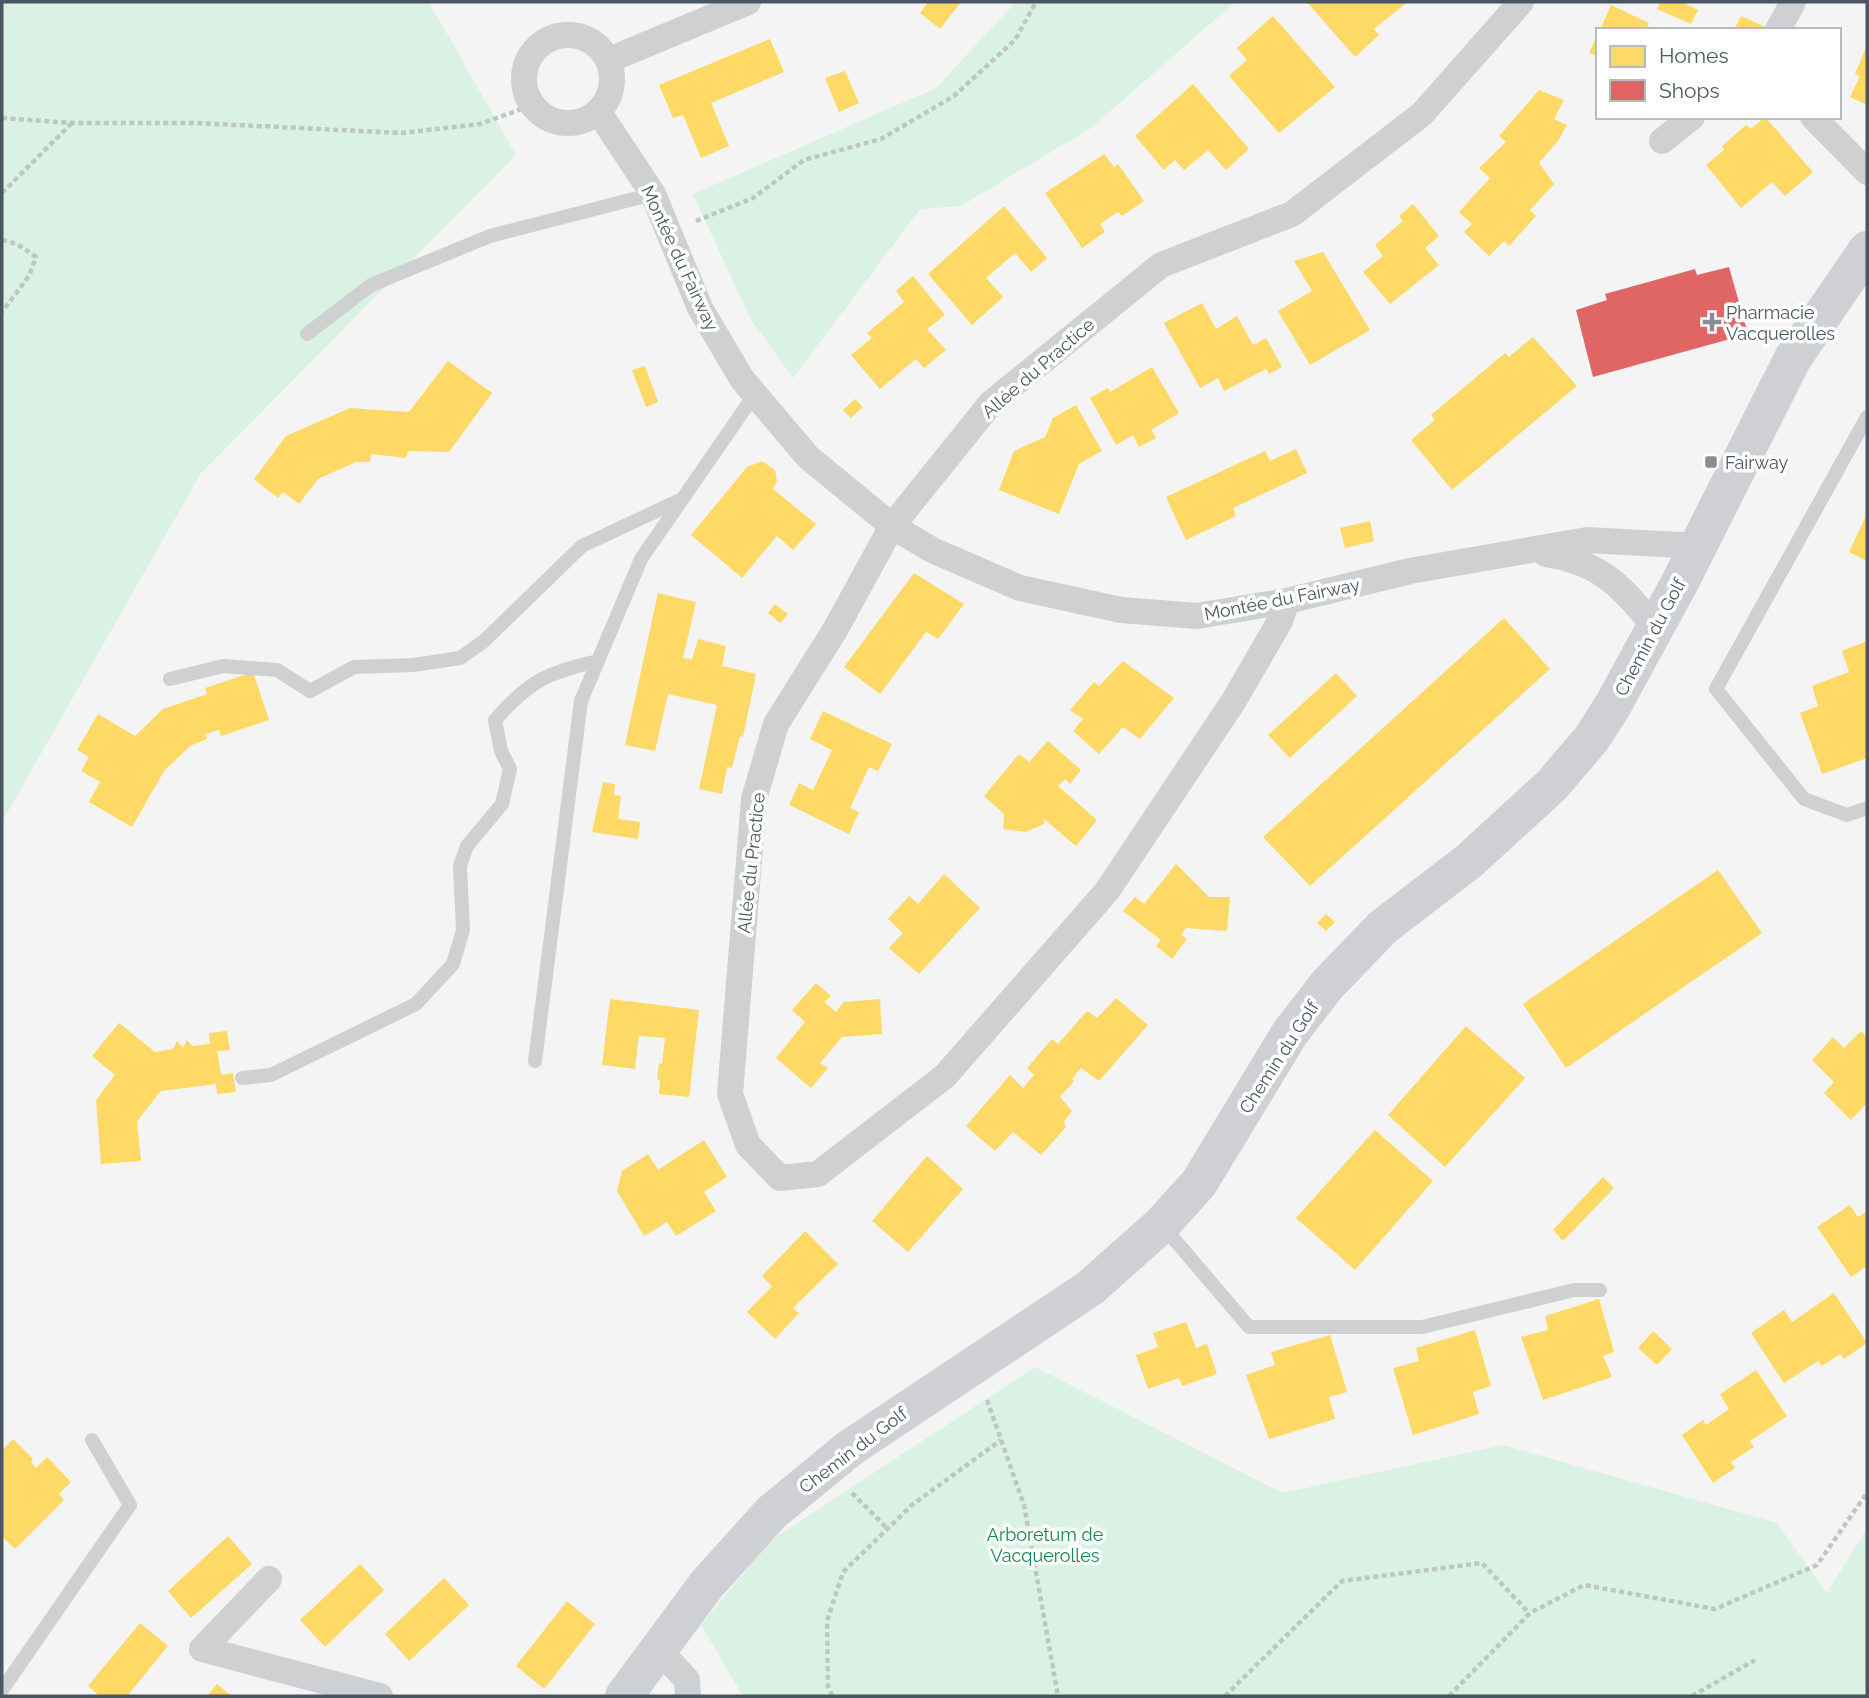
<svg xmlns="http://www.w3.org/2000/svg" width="1869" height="1698" font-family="Raleway,sans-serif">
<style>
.green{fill:#d9f2e3}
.homes{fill:#ffd966}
.shops{fill:#e06666}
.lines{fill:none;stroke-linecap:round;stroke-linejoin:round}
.path{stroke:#bcc7c4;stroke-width:4.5;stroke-dasharray:5 3.5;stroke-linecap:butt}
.lane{stroke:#ced0d2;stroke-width:14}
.street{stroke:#ced0d2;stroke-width:26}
.secondary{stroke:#ced0d4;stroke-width:38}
.poi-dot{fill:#868d94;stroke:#fff;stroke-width:2.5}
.labels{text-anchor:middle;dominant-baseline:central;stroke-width:7;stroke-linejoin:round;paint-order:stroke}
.street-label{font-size:18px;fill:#4a5661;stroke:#fff}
.poi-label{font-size:18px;fill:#4a5661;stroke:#fff;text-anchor:start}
.park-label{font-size:18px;fill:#17864f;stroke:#fff}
</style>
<rect width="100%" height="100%" fill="#f4f4f4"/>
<g class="green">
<polygon points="2,2 429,2 516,155 201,473 2,822"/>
<polygon points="1016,2 1235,2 1091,128 961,206 920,209 793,378 750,318 693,194 936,88"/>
<polygon points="1035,1367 1283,1493 1503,1445 1777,1523 1827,1593 1867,1528 1867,1696 743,1696 701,1625 770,1541"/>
</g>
<g class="homes">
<polygon points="928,2 961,2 940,29 920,13"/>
<polygon points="1307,2 1404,2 1405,4 1374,29 1379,35 1355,57"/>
<polygon points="1661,2 1682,2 1698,10 1691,24 1657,9"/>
<polygon points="1611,5 1649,23 1646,30 1600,30"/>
<polygon points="1273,16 1335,87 1279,133 1229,76 1247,60 1237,48"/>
<polygon points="1741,16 1765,27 1764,30 1734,30"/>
<polygon points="1598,34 1598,56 1589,53"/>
<polygon points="770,39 784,72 711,103 729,146 701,158 683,115 673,118 659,85"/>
<polygon points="1867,45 1867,105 1850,97 1860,76 1855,74"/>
<polygon points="845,71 859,103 839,112 825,78"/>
<polygon points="1193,84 1249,149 1226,170 1208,150 1184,170 1175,160 1164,170 1135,136"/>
<polygon points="1539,90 1564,100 1554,119 1567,125 1558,141 1539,163 1554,184 1530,210 1536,216 1509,246 1504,241 1489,256 1464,232 1472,224 1459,212 1490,178 1479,168 1506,142 1499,136"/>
<polygon points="1765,117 1813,172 1785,196 1772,182 1741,208 1706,165 1724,150 1722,146 1746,125 1751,129"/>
<polygon points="1104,154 1114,167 1118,164 1144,201 1122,216 1118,212 1100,224 1105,232 1082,248 1045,193"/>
<polygon points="1413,204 1439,236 1425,248 1439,265 1390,304 1363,272 1383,256 1375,245 1403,221 1399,216"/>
<polygon points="1004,206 1047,258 1031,272 1015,253 986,278 1003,297 972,325 928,274"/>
<polygon points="1323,252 1370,330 1310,365 1278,311 1312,291 1294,261"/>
<polygon points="913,276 945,315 927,329 946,350 924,368 916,359 880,389 851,355 872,338 867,333 904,302 896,291"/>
<polygon points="1202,303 1216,329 1237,316 1253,345 1266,338 1282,367 1269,374 1266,369 1224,391 1218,378 1200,388 1164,323"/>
<polygon points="1533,337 1577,386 1452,490 1411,440 1435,420 1431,415 1505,353 1509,357"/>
<polygon points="448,361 492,393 449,452 408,451 406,458 371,454 370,462 356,462 318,479 299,504 283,492 278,498 254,479 286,436 350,408 409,412"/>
<polygon points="645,366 658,402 646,407 632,370"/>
<polygon points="1152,367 1179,413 1151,430 1156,438 1139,447 1133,435 1116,445 1090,398 1108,388 1110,392"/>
<polygon points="855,399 863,407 851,418 843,410"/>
<polygon points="1076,405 1102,451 1079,464 1059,514 999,490 1014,451 1045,437 1053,418"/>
<polygon points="1296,449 1307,473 1233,508 1236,516 1186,540 1166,497 1265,451 1270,461"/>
<polygon points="762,461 775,470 777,481 773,489 816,524 793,550 777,536 742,578 691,535 747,467"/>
<polygon points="1867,514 1867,561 1849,552"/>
<polygon points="1370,521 1374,541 1345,548 1340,528"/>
<polygon points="914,573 964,604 938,639 926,632 880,694 844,667"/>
<polygon points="658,593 696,602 683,658 692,659 698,639 726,646 722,666 756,674 743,737 740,736 732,768 727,767 722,794 699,789 717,705 668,694 655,751 625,745"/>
<polygon points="775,604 788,614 780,623 768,613"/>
<polygon points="1504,618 1550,669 1310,886 1263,837"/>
<polygon points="1867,641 1867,758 1822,774 1800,713 1818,706 1812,686 1849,672 1842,651"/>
<polygon points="1123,661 1174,698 1140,739 1123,727 1099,754 1073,731 1083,719 1070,710 1094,682 1099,686"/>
<polygon points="253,672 269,720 221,736 219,730 205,734 207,739 190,746 164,771 132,827 89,802 100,782 81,771 89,757 77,750 98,714 135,736 163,709 207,694 205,688"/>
<polygon points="1336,673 1357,696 1290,758 1268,735"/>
<polygon points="823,711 892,744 878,771 869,767 850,808 859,812 849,834 789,805 799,783 813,790 832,750 810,739"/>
<polygon points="1048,741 1081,770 1070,784 1065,779 1058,786 1097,820 1076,846 1044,819 1044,824 1026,832 1003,829 1004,814 984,796 1019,754 1029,762"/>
<polygon points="603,782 615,784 614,795 621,796 618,819 640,822 638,839 592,832"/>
<polygon points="1176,864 1209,897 1230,897 1227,931 1186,928 1181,935 1187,939 1172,959 1156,946 1161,940 1123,911 1135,897 1144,904"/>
<polygon points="1718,870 1762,933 1566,1068 1523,1004"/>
<polygon points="944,874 980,908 919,974 889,948 903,933 888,919 909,896 918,904"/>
<polygon points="1326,914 1335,922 1326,931 1317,923"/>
<polygon points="816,983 831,996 824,1002 836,1012 844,1002 880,999 882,1034 842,1037 820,1063 828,1068 811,1088 776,1058 805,1022 792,1010"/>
<polygon points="1116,998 1148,1025 1099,1081 1081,1068 1072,1079 1074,1081 1060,1097 1072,1111 1064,1122 1066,1127 1041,1155 1013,1132 995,1151 966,1126 1010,1075 1023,1088 1034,1075 1027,1068 1052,1039 1058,1044 1087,1011 1097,1018"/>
<polygon points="610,999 699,1010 689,1097 659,1094 660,1080 657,1079 659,1063 662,1064 665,1038 639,1036 635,1069 602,1065"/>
<polygon points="119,1023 155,1052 173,1049 177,1041 183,1048 187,1040 192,1046 210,1044 209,1033 227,1031 230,1050 217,1051 221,1075 233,1073 236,1092 217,1094 216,1084 161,1091 137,1121 141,1161 101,1164 96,1100 115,1075 92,1056"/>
<polygon points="1466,1026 1525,1078 1445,1167 1388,1115"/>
<polygon points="1861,1031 1867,1037 1867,1103 1851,1120 1824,1093 1834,1082 1812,1060 1833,1037 1844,1048"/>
<polygon points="1375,1130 1433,1181 1355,1270 1296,1218"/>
<polygon points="704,1140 727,1177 704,1192 716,1211 676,1236 667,1222 644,1236 617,1191 622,1171 648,1154 658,1170"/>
<polygon points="927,1156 963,1189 908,1252 872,1221"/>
<polygon points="1603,1177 1614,1188 1563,1241 1553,1230"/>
<polygon points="1850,1205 1858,1217 1867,1211 1867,1266 1851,1277 1817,1227"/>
<polygon points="805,1231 838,1264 793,1308 799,1313 775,1339 747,1312 772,1286 762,1276"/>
<polygon points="1834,1293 1867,1343 1844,1359 1840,1354 1822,1366 1818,1361 1784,1383 1751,1333 1784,1310 1792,1322"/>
<polygon points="1599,1299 1614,1352 1603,1356 1612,1377 1543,1400 1521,1337 1548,1330 1545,1316"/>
<polygon points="1186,1322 1196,1348 1207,1344 1217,1374 1182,1386 1179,1378 1148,1389 1136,1355 1158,1347 1153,1333"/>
<polygon points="1475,1330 1491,1386 1473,1392 1479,1414 1413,1435 1393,1368 1419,1361 1416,1348"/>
<polygon points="1653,1331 1672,1349 1657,1365 1638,1348"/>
<polygon points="1330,1335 1347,1392 1329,1397 1335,1419 1269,1439 1246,1375 1275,1365 1271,1352"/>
<polygon points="1756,1370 1787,1416 1750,1441 1754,1447 1731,1462 1735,1468 1713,1483 1682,1435 1703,1420 1706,1425 1729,1409 1720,1394"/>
<polygon points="13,1439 33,1459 31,1462 36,1468 47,1457 71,1482 59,1494 64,1500 15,1549 2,1536 2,1450"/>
<polygon points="228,1536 252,1564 191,1618 168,1591"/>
<polygon points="360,1564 384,1590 325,1647 300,1620"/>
<polygon points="444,1578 469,1605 409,1661 385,1634"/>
<polygon points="567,1601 595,1624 544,1689 516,1666"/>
<polygon points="140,1623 168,1646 127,1696 100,1696 88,1686"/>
<polygon points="217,1684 232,1696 207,1696"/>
</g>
<polygon class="shops" points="1729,267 1748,334 1593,377 1576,310 1607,300 1605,294 1695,269 1697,275"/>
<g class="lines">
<g class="path">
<polyline points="2,118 72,123 196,123 402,133 480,124 533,105"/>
<polyline points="2,193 72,123"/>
<polyline points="696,221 753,198 804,160 881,139 954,96 1015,40 1036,2"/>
<polyline points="2,240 17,244 36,257 29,276 2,312"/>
<polyline points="987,1400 1024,1505 1058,1696"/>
<polyline points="852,1493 888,1529"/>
<polyline points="832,1696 828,1686 827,1621 843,1572 912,1505 1001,1440"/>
<polyline points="1225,1696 1342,1581 1482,1563 1529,1613"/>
<polyline points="1449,1696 1530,1613 1584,1585 1715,1609 1817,1565 1867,1493"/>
<polyline points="1692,1696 1755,1660"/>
</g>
<g class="lane">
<polyline points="307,334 371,285 490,236 653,194"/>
<polyline points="1867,417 1716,689 1804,799 1847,815 1867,808"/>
<polyline points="170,679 223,666 277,670 310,691 354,667 413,665 460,658 484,641 582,546 680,500"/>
<polyline points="535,1061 581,701 641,559 755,394"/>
<path d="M 242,1078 L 271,1075 L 416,1004 L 453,964 L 463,930 L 460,866 L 467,846 L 502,804 L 510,769 L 501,751 L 495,720 C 530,680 547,673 598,661"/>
<polyline points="1162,1225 1249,1327 1422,1327 1574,1290 1600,1290"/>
<polyline points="2,1690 130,1505 92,1440"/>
</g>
<g class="street">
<polyline points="1778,30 1793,2"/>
<circle cx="568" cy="79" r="44"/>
<polyline points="609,60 748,2"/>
<polyline points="598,111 653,194 700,308 742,379 808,457 892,526 932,550 1020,588 1121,610 1197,616 1287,601 1410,571 1587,540 1698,546"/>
<polyline points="1813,117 1867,172"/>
<polyline points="1662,141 1692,117"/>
<path d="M 1546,554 C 1604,564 1620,586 1656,628"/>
<polyline points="1287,601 1280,621 1233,702 1107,891 945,1076 818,1174 780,1178 748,1145 730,1094 754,799 776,724 835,630 892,526 991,403 1161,265 1292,214 1422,114 1521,2"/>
<polyline points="269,1579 202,1649 380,1696"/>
<polyline points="658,1649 687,1680 688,1696"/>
</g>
<polyline class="secondary" points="624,1696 707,1584 772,1512 850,1448 1090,1288 1162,1224 1199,1183 1290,1033 1327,985 1383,927 1469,861 1552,785 1592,738 1613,705 1679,584 1793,358 1867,250"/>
</g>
<g class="poi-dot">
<path d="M1708.5 311.5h7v7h7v7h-7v7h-7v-7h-7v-7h7z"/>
<rect x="1704" y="455" width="14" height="14" rx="3.5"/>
</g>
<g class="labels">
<g class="street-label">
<text transform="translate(680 258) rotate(65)">Montée du Fairway</text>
<text transform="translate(1038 368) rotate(-41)">Allée du Practice</text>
<text transform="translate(1282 599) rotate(-11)">Montée du Fairway</text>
<text transform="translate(1650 637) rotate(-62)">Chemin du Golf</text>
<text transform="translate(751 863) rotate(-84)">Allée du Practice</text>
<text transform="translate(1279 1057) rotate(-57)">Chemin du Golf</text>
<text transform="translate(853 1450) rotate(-37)">Chemin du Golf</text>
</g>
<g class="poi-label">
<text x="1726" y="312">Pharmacie<tspan x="1726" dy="21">Vacquerolles</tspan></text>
<text x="1725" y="462">Fairway</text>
</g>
<g class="park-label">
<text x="1045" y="1534">Arboretum de<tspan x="1045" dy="21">Vacquerolles</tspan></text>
</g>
</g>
<rect width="1869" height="1698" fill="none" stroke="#4a5661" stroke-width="7"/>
<rect x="1596" y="28" width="245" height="91" fill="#ffffff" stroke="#b7bbc0" stroke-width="2"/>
<rect x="1610" y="46" width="35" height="21" fill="#ffd966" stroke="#b7bbc0" stroke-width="2"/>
<text x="1659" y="63" font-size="21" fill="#4a5661">Homes</text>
<rect x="1610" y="80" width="35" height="21" fill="#e06666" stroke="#b7bbc0" stroke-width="2"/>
<text x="1659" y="98" font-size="21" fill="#4a5661">Shops</text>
</svg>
